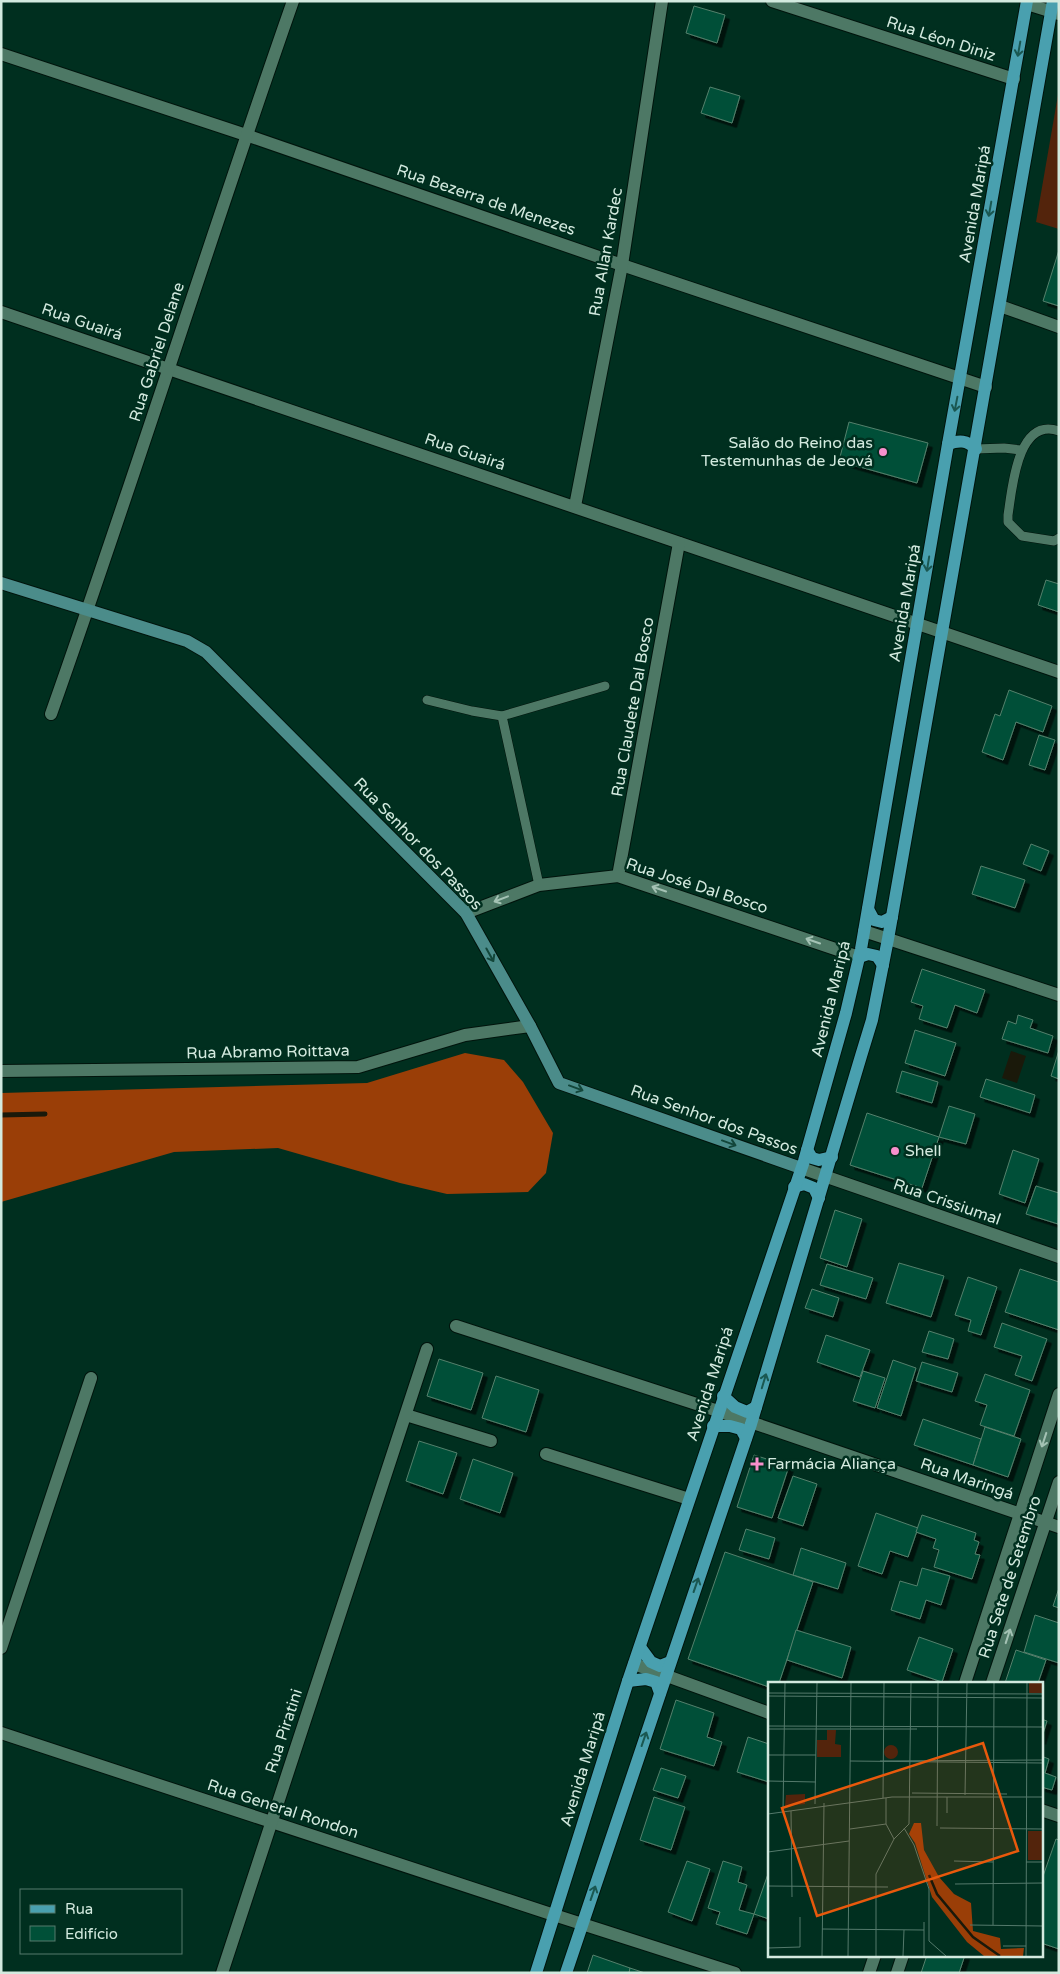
<svg xmlns="http://www.w3.org/2000/svg" width="1060" height="1974" font-family="'Varela Round',sans-serif">
<style>
.green{fill:#53240c}
.forest{fill:#9a3e07}
.water{fill:#1a190a}
.lines{fill:none;stroke-linecap:round;stroke-linejoin:round}
.stream{stroke:#1a190a;stroke-width:5}
.building{fill:#005038;stroke:#54806c;filter:url(#shadow)}
.lane-casing{stroke:#01140c;stroke-width:10}
.street-casing{stroke:#01140c;stroke-width:14}
.secondary-casing{stroke:#01140c;stroke-width:14}
.primary-casing{stroke:#01140c;stroke-width:14}
.lane{stroke:#4d7865;stroke-width:9}
.street{stroke:#4d7865;stroke-width:12}
.secondary{stroke:#4b8c8a;stroke-width:12}
.primary{stroke:#49a0af;stroke-width:12}
.oneway{stroke:#1a5751}
.oneway2{stroke:#a4c2b4}
.oneway3{stroke:#13463a}
.poi-dot{fill:#f790cd;stroke:#002f1f;stroke-width:2}
.labels{text-anchor:middle;dominant-baseline:central;stroke-width:5;stroke-linejoin:round;paint-order:stroke}
.street-label{font-size:16px;fill:#d3eadf;stroke:#002f1f}
.poi-label{font-size:16px;fill:#d3eadf;stroke:#002f1f;text-anchor:start}
.inset-river{fill:none;stroke:#1a190a;stroke-width:2.5}
.inset-road{fill:none;stroke:#547a6c;stroke-width:1}
.view{fill:#e8590c;fill-opacity:0.15;stroke:#e8590c;stroke-width:2.5}
.inset-edge{fill:none;stroke:#d3eadf;stroke-width:2.5}
</style>
<defs>
<filter id="shadow"><feDropShadow dx="4.5" dy="4.5" stdDeviation="0" flood-color="#0009"/></filter>
</defs>
<rect width="100%" height="100%" fill="#002f1f"/>
<polygon class="green" points="1059,89 1059,229 1036,222"/>
<polygon class="forest" points="465,1053 504,1060 523,1082 553,1133 546,1173 528,1192 447,1194 400,1183 278,1148 174,1152 1,1202 1,1093 367,1083"/>
<polygon class="water" points="1011,1051 1026,1056 1017,1083 1002,1078"/>
<g class="lines">
<polyline class="stream" points="1,1115 45,1114"/>
</g>
<g class="building">
<polygon points="694,6 725,15 717,43 686,33"/>
<polygon points="710,87 740,96 732,123 701,113"/>
<polygon points="1059,250 1059,306 1043,301"/>
<polygon points="849,422 928,443 917,483 839,461"/>
<polygon points="1046,580 1059,584 1059,612 1038,605"/>
<polygon points="1009,690 1052,706 1043,732 1016,722 1003,760 982,752 995,714 1000,716"/>
<polygon points="1039,735 1055,740 1045,770 1029,765"/>
<polygon points="1031,844 1049,851 1041,871 1023,864"/>
<polygon points="981,866 1025,880 1015,908 972,894"/>
<polygon points="922,969 985,990 977,1013 955,1005 947,1028 919,1019 923,1006 911,1002"/>
<polygon points="1018,1015 1033,1020 1030,1028 1053,1036 1048,1053 1002,1039 1008,1021 1016,1024"/>
<polygon points="915,1030 956,1043 945,1076 905,1063"/>
<polygon points="1059,1050 1059,1079 1051,1076"/>
<polygon points="902,1071 938,1082 932,1103 896,1092"/>
<polygon points="986,1079 1035,1095 1030,1113 980,1097"/>
<polygon points="949,1106 975,1114 966,1144 939,1137"/>
<polygon points="867,1113 939,1137 922,1188 850,1165"/>
<polygon points="1013,1150 1039,1159 1025,1203 999,1194"/>
<polygon points="1036,1186 1059,1193 1058,1224 1026,1214"/>
<polygon points="835,1210 862,1219 847,1267 820,1258"/>
<polygon points="899,1263 944,1276 931,1317 886,1303"/>
<polygon points="827,1264 873,1278 866,1299 820,1285"/>
<polygon points="1020,1269 1059,1282 1059,1330 1005,1312"/>
<polygon points="968,1277 997,1287 981,1335 968,1331 971,1320 955,1315"/>
<polygon points="812,1289 839,1298 833,1317 805,1308"/>
<polygon points="1002,1323 1047,1339 1032,1381 1015,1375 1022,1356 994,1347"/>
<polygon points="929,1331 954,1339 948,1359 922,1352"/>
<polygon points="826,1335 870,1350 860,1377 817,1362"/>
<polygon points="439,1359 483,1373 471,1410 427,1396"/>
<polygon points="893,1360 916,1368 901,1416 877,1408"/>
<polygon points="922,1362 958,1373 952,1392 916,1381"/>
<polygon points="863,1371 885,1378 875,1408 853,1401"/>
<polygon points="985,1374 1030,1390 1014,1436 980,1425 987,1405 975,1401"/>
<polygon points="496,1376 539,1390 526,1432 482,1418"/>
<polygon points="923,1419 981,1439 973,1465 914,1445"/>
<polygon points="985,1427 1021,1439 1008,1477 973,1465"/>
<polygon points="419,1441 457,1453 443,1494 406,1481"/>
<polygon points="754,1455 789,1466 772,1518 737,1507"/>
<polygon points="473,1459 513,1473 500,1513 460,1499"/>
<polygon points="793,1476 817,1484 803,1526 778,1518"/>
<polygon points="876,1513 918,1528 908,1557 890,1551 882,1574 858,1566"/>
<polygon points="922,1515 976,1533 974,1540 979,1542 975,1554 980,1555 972,1579 934,1567 939,1550 933,1548 936,1539 916,1532"/>
<polygon points="746,1529 775,1538 769,1559 739,1550"/>
<polygon points="801,1548 846,1563 838,1589 793,1575"/>
<polygon points="725,1552 813,1582 779,1683 769,1683 769,1687 688,1659"/>
<polygon points="922,1568 950,1576 941,1605 926,1600 920,1619 891,1610 900,1581 917,1586"/>
<polygon points="1059,1588 1059,1608 1053,1606"/>
<polygon points="1035,1615 1059,1623 1059,1663 1024,1652"/>
<polygon points="796,1630 851,1647 842,1678 787,1660"/>
<polygon points="919,1637 953,1649 942,1682 907,1670"/>
<polygon points="1016,1650 1046,1660 1038,1683 1005,1683"/>
<polygon points="676,1700 714,1713 707,1737 722,1742 714,1766 660,1749"/>
<polygon points="1041,1719 1047,1721 1041,1740"/>
<polygon points="748,1737 769,1744 769,1782 737,1772"/>
<polygon points="1041,1756 1049,1759 1045,1773 1056,1777 1052,1790 1041,1787"/>
<polygon points="661,1768 686,1776 678,1798 653,1790"/>
<polygon points="654,1797 685,1807 671,1850 640,1840"/>
<polygon points="1056,1839 1059,1840 1059,1949 1041,1943 1041,1882"/>
<polygon points="687,1861 710,1869 692,1921 668,1912"/>
<polygon points="723,1861 742,1867 738,1882 747,1885 739,1910 754,1914 747,1934 716,1924 720,1912 708,1908"/>
<polygon points="769,1871 769,1919 754,1914"/>
<polygon points="593,1955 630,1968 629,1973 587,1973"/>
<polygon points="927,1955 965,1955 959,1973 921,1973"/>
<polygon points="630,1968 645,1973 629,1973"/>
</g>
<g class="lines">
<g class="lane-casing">
<g id="lane">
<path d="M 1059,431 C 1017,416 1012,490 1008,515 L 1008,522 L 1022,536 L 1054,541 L 1059,538"/>
<polyline points="976,449 1004,448 1021,450"/>
<polyline points="427,700 472,711 502,716"/>
<polyline points="539,885 502,716 605,686"/>
</g>
</g>
<g class="street-casing">
<g id="street">
<polyline points="772,1 1014,79"/>
<polyline points="1027,4 1059,14"/>
<polyline points="1,54 246,135 622,265 986,387"/>
<polyline points="1000,306 1059,327"/>
<polyline points="1,312 1059,672"/>
<polyline points="575,506 622,265 662,1"/>
<path d="M 51,714 C 135,477 210,238 293,1"/>
<polyline points="618,876 679,543"/>
<polyline points="466,913 539,885 618,876 859,957"/>
<polyline points="864,931 1059,995"/>
<polyline points="1,1071 358,1067 465,1035 530,1026"/>
<polyline points="801,1168 1059,1257"/>
<polyline points="456,1326 718,1411 1059,1527"/>
<polyline points="406,1415 491,1441"/>
<polyline points="546,1454 689,1499"/>
<polyline points="1,1648 91,1378"/>
<polyline points="634,1664 769,1713"/>
<polyline points="965,1683 1059,1394"/>
<polyline points="992,1683 1059,1482"/>
<polyline points="1,1733 554,1915 735,1973"/>
<polyline points="1041,1810 1059,1816"/>
<polyline points="222,1973 427,1349"/>
<polyline points="869,1973 875,1955"/>
<polyline points="897,1973 903,1955"/>
</g>
</g>
<g class="secondary-casing">
<polyline id="secondary" points="1,583 187,641 206,652 466,913 530,1026 559,1083 801,1168"/>
</g>
<g class="primary-casing">
<g id="primary">
<path d="M 948,444 C 959,440 967,440 976,449"/>
<polyline points="868,909 874,920 882,922 892,917"/>
<polyline points="859,957 868,954 877,956 883,965"/>
<polyline points="807,1150 812,1158 819,1160 832,1157"/>
<polyline points="794,1187 804,1184 814,1188 819,1198"/>
<polyline points="723,1396 735,1407 747,1412 756,1407"/>
<polyline points="713,1426 730,1426 741,1429 746,1438"/>
<polyline points="640,1647 651,1662 660,1666 670,1662"/>
<polyline points="628,1681 646,1679 656,1682 660,1693"/>
<polyline points="536,1973 628,1681 804,1161 846,1013 861,949 948,444 1027,1"/>
<polyline points="566,1973 751,1424 861,1056 872,1020 888,939 1053,1"/>
</g>
</g>
<use href="#lane" class="lane"/>
<use href="#street" class="street"/>
<use href="#secondary" class="secondary"/>
<use href="#primary" class="primary"/>
</g>
<defs><path id="oneway-shaft" d="M-6 0H5M1.5-3L5.5 0L1.5 3" fill="none" stroke-width="1.6" stroke-linecap="round" stroke-linejoin="round" transform="scale(1.25)"/></defs>
<g class="oneway">
<use href="#oneway-shaft" transform="translate(1019 49) rotate(100)"/>
<use href="#oneway-shaft" transform="translate(990 209) rotate(100)"/>
<use href="#oneway-shaft" transform="translate(956 404) rotate(101)"/>
<use href="#oneway-shaft" transform="translate(928 564) rotate(99)"/>
<use href="#oneway-shaft" transform="translate(764 1381) rotate(-73)"/>
<use href="#oneway-shaft" transform="translate(696 1585) rotate(-71)"/>
<use href="#oneway-shaft" transform="translate(644 1739) rotate(-71)"/>
<use href="#oneway-shaft" transform="translate(593 1893) rotate(-71)"/>
</g>
<g class="oneway2">
<use href="#oneway-shaft" transform="translate(659 889) rotate(-161)"/>
<use href="#oneway-shaft" transform="translate(501 899) rotate(159)"/>
<use href="#oneway-shaft" transform="translate(813 941) rotate(-161)"/>
<use href="#oneway-shaft" transform="translate(1044 1440) rotate(108)"/>
<use href="#oneway-shaft" transform="translate(1008 1636) rotate(-72)"/>
</g>
<g class="oneway3">
<use href="#oneway-shaft" transform="translate(490 955) rotate(61)"/>
<use href="#oneway-shaft" transform="translate(576 1088) rotate(20)"/>
<use href="#oneway-shaft" transform="translate(729 1143) rotate(20)"/>
</g>
<g class="poi-dot">
<circle cx="883" cy="452" r="5"/>
<circle cx="895" cy="1151" r="5"/>
<path d="M754.5 1456.5h5v5h5v5h-5v5h-5v-5h-5v-5h5z"/>
</g>
<g class="labels">
<g class="street-label">
<text transform="translate(941 39) rotate(18)">Rua Léon Diniz</text>
<text transform="translate(486 200) rotate(19)">Rua Bezerra de Menezes</text>
<text transform="translate(975 204) rotate(-80)">Avenida Maripá</text>
<text transform="translate(606 252) rotate(-80)">Rua Allan Kardec</text>
<text transform="translate(82 322) rotate(19)">Rua Guairá</text>
<text transform="translate(157 352) rotate(-72)">Rua Gabriel Delane</text>
<text transform="translate(465 452) rotate(19)">Rua Guairá</text>
<text transform="translate(905 603) rotate(-80)">Avenida Maripá</text>
<text transform="translate(633 707) rotate(-80)">Rua Claudete Dal Bosco</text>
<text transform="translate(418 844) rotate(46)">Rua Senhor dos Passos</text>
<text transform="translate(697 886) rotate(18)">Rua José Dal Bosco</text>
<text transform="translate(831 999) rotate(-76)">Avenida Maripá</text>
<text transform="translate(268 1052) rotate(-1)">Rua Abramo Roittava</text>
<text transform="translate(714 1120) rotate(20)">Rua Senhor dos Passos</text>
<text transform="translate(947 1202) rotate(19)">Rua Crissiumal</text>
<text transform="translate(710 1384) rotate(-72)">Avenida Maripá</text>
<text transform="translate(967 1479) rotate(19)">Rua Maringá</text>
<text transform="translate(1010 1577) rotate(-72)">Rua Sete de Setembro</text>
<text transform="translate(284 1731) rotate(-72)">Rua Piratini</text>
<text transform="translate(583 1769) rotate(-73)">Avenida Maripá</text>
<text transform="translate(283 1809) rotate(18)">Rua General Rondon</text>
</g>
<g class="poi-label">
<text x="873" y="443" text-anchor="end">Salão do Reino das<tspan x="873" dy="18">Testemunhas de Jeová</tspan></text>
<text x="905" y="1151">Shell</text>
<text x="767" y="1464">Farmácia Aliança</text>
</g>
</g>
<g transform="translate(768 1682)">
<rect width="275" height="275" fill="#002f1f"/>
<path d="M 261,1 L 275,1 L 275,11 L 261,11 ZM 59,48 L 68,48 L 67,62 L 73,63 L 73,75 L 49,75 L 49,58 L 59,58 ZM116 70a7 7 0 1 1 14 0a7 7 0 1 1-14 0ZM 37,112 L 37,122 L 17,124 L 18,113 ZM 260,149 L 275,149 L 275,178 L 260,178 Z" fill="#53240c"/>
<path d="M 146,141 L 153,141 L 156,168 L 171,195 L 186,212 L 203,221 L 205,249 L 232,256 L 233,267 L 256,266 L 255,274 L 216,274 L 199,260 L 164,215 L 147,161 L 141,152 Z" fill="#9a3e07"/>
<path class="inset-river" d="M 161,193 L 169,212 L 205,255 L 232,274"/>
<path class="inset-road" d="M 0,11 L 275,12M 0,14 L 275,16M 0,44 L 275,45M 0,47 L 149,47M 0,73 L 48,73M 82,79 L 275,81M 112,79 L 275,78M 0,99 L 48,100M 144,111 L 239,112M 197,113 L 199,1M 179,115 L 179,131M 115,116 L 116,1M 118,116 L 118,142 L 126,157M 47,122 L 49,1M 23,129 L 24,215M 15,130 L 17,1M 0,132 L 124,115 L 275,115M 169,144 L 170,1M 136,146 L 146,163 L 161,207 L 161,259 L 178,274M 172,146 L 275,147M 82,147 L 118,142M 0,170 L 81,159M 186,179 L 225,180M 258,180 L 275,180M 187,202 L 275,201M 0,204 L 120,205M 202,243 L 275,244M 225,243 L 226,1M 54,247 L 156,248M 235,264 L 258,264M 0,266 L 32,265 L 32,235M 54,274 L 56,121M 80,274 L 83,1M 108,274 L 108,192 L 126,157 L 141,142 L 143,1M 135,274 L 136,248M 156,274 L 156,240M 258,274 L 259,1"/>
<path class="view" d="M 215,61 L 250,169 L 49,234 L 14,126 Z"/>
<rect width="275" height="275" class="inset-edge"/>
</g>
<rect width="1060" height="1974" fill="none" stroke="#d3eadf" stroke-width="5"/>
<rect x="20" y="1889" width="162" height="65" fill="#002f1f" stroke="#547a6c"/>
<rect x="30" y="1905" width="25" height="8" fill="#49a0af" stroke="#547a6c"/>
<text x="65" y="1914" font-size="15" fill="#d3eadf">Rua</text>
<rect x="30" y="1926" width="25" height="15" fill="#005038" stroke="#547a6c"/>
<text x="65" y="1939" font-size="15" fill="#d3eadf">Edifício</text>
</svg>
